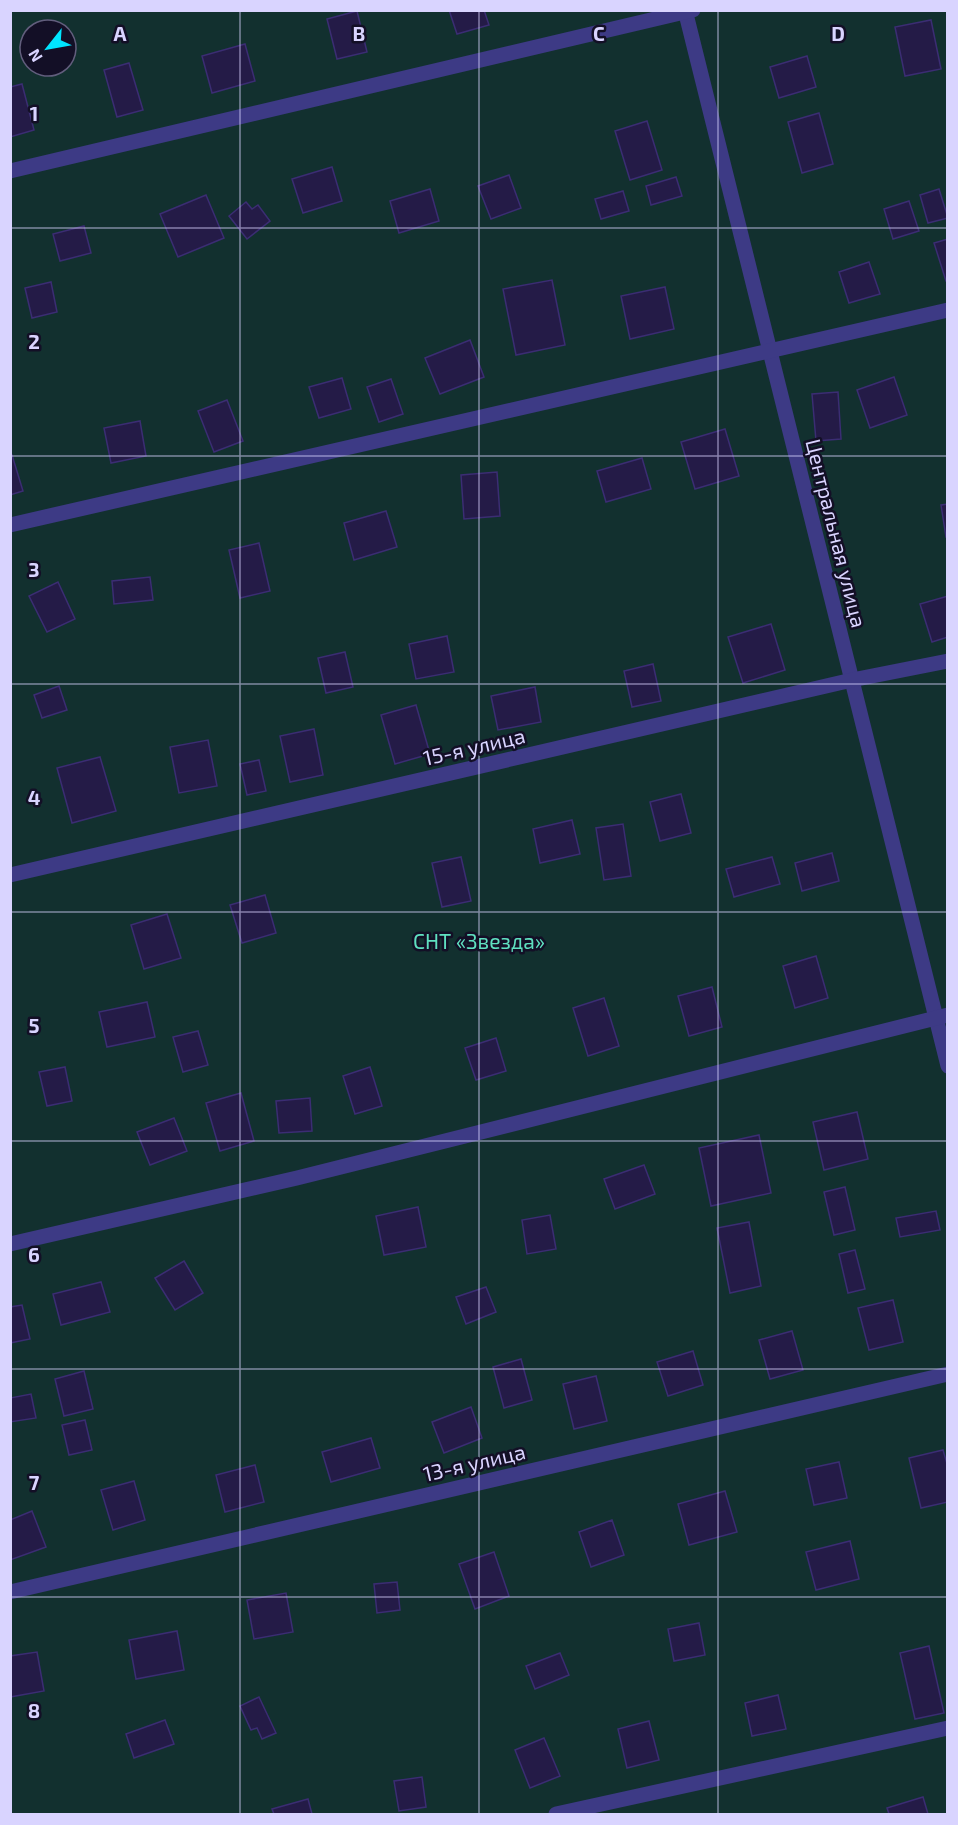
<svg xmlns="http://www.w3.org/2000/svg" width="958" height="1825" font-family="'Exo 2',sans-serif">
<style>
.green{fill:#12302f;fill-rule:evenodd}
.building{fill:#241b47;stroke:#3b2d73;stroke-width:1.5}
.lines{fill:none;stroke-linecap:round;stroke-linejoin:round}
.minor{stroke:#3d3a85;stroke-width:15}
.grid{fill:none;stroke:#d9d4ff;stroke-width:1.5;stroke-opacity:0.55}
.labels{text-anchor:middle;dominant-baseline:central;stroke-width:5;stroke-linejoin:round;paint-order:stroke}
.street-label{font-size:21px;fill:#d9d4ff;stroke:#130f26}
.park-label{font-size:21px;fill:#5fe0c0;stroke:#130f26}
.grid-label{font-size:20px;text-anchor:middle;font-weight:bold;fill:#d9d4ff;stroke:#130f26;stroke-width:5;stroke-linejoin:round;paint-order:stroke}
</style>
<rect width="100%" height="100%" fill="#130f26"/>
<path class="green" d="M 11,11 L 947,11 L 947,1814 L 11,1814 ZM 30,30 L 66,30 L 66,66 L 30,66 Z"/>
<g class="building">
<polygon points="449,10 484,10 489,25 457,34"/>
<polygon points="357,11 367,52 337,59 327,19"/>
<polygon points="931,20 941,69 905,76 895,27"/>
<polygon points="245,44 255,81 212,93 202,56"/>
<polygon points="807,56 816,87 779,98 770,67"/>
<polygon points="129,63 143,110 117,117 104,70"/>
<polygon points="22,84 34,130 10,137 10,87"/>
<polygon points="819,113 833,164 802,173 788,122"/>
<polygon points="647,121 662,170 630,180 615,131"/>
<polygon points="332,167 342,201 303,213 292,179"/>
<polygon points="509,175 521,208 491,219 478,186"/>
<polygon points="676,177 682,196 651,205 646,186"/>
<polygon points="430,189 439,221 399,233 390,201"/>
<polygon points="939,189 948,218 928,223 920,195"/>
<polygon points="623,191 629,211 601,219 595,199"/>
<polygon points="206,195 224,238 178,257 160,214"/>
<polygon points="909,201 919,231 893,239 884,209"/>
<polygon points="246,202 252,209 258,205 270,221 247,239 229,216"/>
<polygon points="84,226 91,253 60,261 53,234"/>
<polygon points="948,239 948,281 946,281 934,243"/>
<polygon points="869,262 880,294 849,303 839,272"/>
<polygon points="552,280 565,345 516,355 503,289"/>
<polygon points="51,282 57,312 32,318 25,288"/>
<polygon points="665,287 674,329 630,339 621,296"/>
<polygon points="470,340 484,377 440,394 425,358"/>
<polygon points="894,377 907,415 870,428 857,390"/>
<polygon points="342,378 351,409 319,418 309,387"/>
<polygon points="391,379 403,414 379,422 367,387"/>
<polygon points="838,392 841,439 816,441 812,394"/>
<polygon points="227,400 243,441 214,452 198,411"/>
<polygon points="140,421 146,456 111,463 104,428"/>
<polygon points="725,429 739,476 695,489 681,442"/>
<polygon points="12,455 23,491 10,495 10,456"/>
<polygon points="642,458 651,489 606,502 597,471"/>
<polygon points="497,472 500,516 464,519 461,475"/>
<polygon points="948,504 948,537 946,537 941,505"/>
<polygon points="386,511 397,547 354,560 344,523"/>
<polygon points="259,543 270,591 240,598 229,550"/>
<polygon points="150,577 153,600 114,604 112,581"/>
<polygon points="58,582 75,619 47,632 29,596"/>
<polygon points="948,596 948,637 932,642 920,604"/>
<polygon points="771,624 785,670 743,683 728,637"/>
<polygon points="447,636 454,672 416,679 409,644"/>
<polygon points="345,652 353,687 326,693 318,658"/>
<polygon points="653,664 661,701 632,707 624,671"/>
<polygon points="59,686 67,710 42,718 34,695"/>
<polygon points="535,687 541,722 498,730 491,696"/>
<polygon points="416,705 430,754 395,764 381,715"/>
<polygon points="314,729 323,775 290,782 280,736"/>
<polygon points="208,740 217,786 179,793 170,747"/>
<polygon points="100,757 116,811 72,823 57,768"/>
<polygon points="259,760 266,791 247,795 240,764"/>
<polygon points="681,794 691,833 660,841 650,802"/>
<polygon points="572,820 580,854 540,863 533,829"/>
<polygon points="623,824 631,876 604,880 596,828"/>
<polygon points="832,853 839,881 802,891 795,863"/>
<polygon points="461,857 471,901 442,907 432,863"/>
<polygon points="772,857 780,884 734,897 726,869"/>
<polygon points="265,895 276,933 242,943 230,905"/>
<polygon points="167,914 181,958 144,969 131,925"/>
<polygon points="816,956 828,998 795,1008 783,966"/>
<polygon points="712,987 722,1027 689,1036 678,996"/>
<polygon points="604,998 619,1046 588,1056 573,1008"/>
<polygon points="147,1002 155,1037 107,1047 99,1012"/>
<polygon points="198,1031 208,1065 183,1072 173,1037"/>
<polygon points="496,1038 506,1071 476,1080 465,1048"/>
<polygon points="65,1067 72,1101 47,1106 39,1072"/>
<polygon points="370,1067 382,1106 355,1114 343,1076"/>
<polygon points="241,1093 254,1141 220,1151 206,1103"/>
<polygon points="310,1098 312,1131 279,1133 276,1101"/>
<polygon points="857,1112 868,1159 824,1170 813,1122"/>
<polygon points="174,1118 187,1151 150,1165 137,1132"/>
<polygon points="759,1135 771,1193 711,1206 699,1148"/>
<polygon points="644,1165 655,1194 615,1209 604,1179"/>
<polygon points="845,1187 855,1230 834,1235 824,1192"/>
<polygon points="418,1207 426,1247 384,1255 376,1216"/>
<polygon points="936,1211 940,1230 900,1237 896,1218"/>
<polygon points="550,1215 556,1249 527,1254 522,1220"/>
<polygon points="749,1222 761,1286 730,1293 717,1228"/>
<polygon points="855,1250 865,1289 848,1293 839,1254"/>
<polygon points="184,1261 203,1293 175,1310 155,1278"/>
<polygon points="101,1282 110,1312 61,1325 53,1294"/>
<polygon points="486,1287 496,1312 466,1324 456,1297"/>
<polygon points="893,1300 903,1342 869,1350 858,1308"/>
<polygon points="22,1305 30,1339 10,1343 10,1307"/>
<polygon points="792,1331 803,1370 770,1379 759,1340"/>
<polygon points="693,1351 703,1385 668,1396 657,1362"/>
<polygon points="521,1359 532,1400 504,1408 493,1367"/>
<polygon points="84,1371 93,1409 64,1416 55,1379"/>
<polygon points="596,1376 607,1421 574,1429 563,1384"/>
<polygon points="31,1394 36,1418 10,1422 10,1398"/>
<polygon points="471,1407 482,1438 444,1453 432,1422"/>
<polygon points="85,1420 92,1450 69,1455 62,1425"/>
<polygon points="371,1438 380,1468 331,1482 322,1452"/>
<polygon points="943,1450 948,1467 948,1502 921,1508 909,1458"/>
<polygon points="839,1462 847,1498 814,1505 806,1469"/>
<polygon points="255,1465 264,1502 225,1512 216,1475"/>
<polygon points="134,1481 145,1520 113,1530 101,1490"/>
<polygon points="725,1491 737,1532 689,1545 678,1504"/>
<polygon points="32,1511 46,1547 10,1560 10,1520"/>
<polygon points="612,1520 624,1555 591,1567 579,1532"/>
<polygon points="850,1541 859,1579 816,1590 806,1552"/>
<polygon points="494,1552 509,1596 475,1609 459,1564"/>
<polygon points="397,1582 400,1610 377,1613 374,1584"/>
<polygon points="286,1593 293,1632 254,1639 247,1600"/>
<polygon points="699,1623 705,1655 674,1661 668,1629"/>
<polygon points="177,1631 184,1670 136,1679 129,1640"/>
<polygon points="929,1646 944,1713 915,1719 900,1653"/>
<polygon points="37,1652 44,1691 10,1697 10,1656"/>
<polygon points="560,1653 569,1675 535,1689 526,1666"/>
<polygon points="778,1695 786,1729 752,1736 745,1703"/>
<polygon points="259,1697 276,1733 262,1739 257,1728 251,1730 240,1706"/>
<polygon points="165,1720 174,1744 134,1758 126,1734"/>
<polygon points="649,1721 659,1760 627,1768 618,1729"/>
<polygon points="544,1738 560,1776 530,1788 515,1750"/>
<polygon points="422,1777 426,1807 399,1811 394,1781"/>
<polygon points="923,1797 928,1814 889,1814 887,1808"/>
<polygon points="308,1799 312,1814 274,1814 272,1809"/>
</g>
<g class="lines">
<g class="minor">
<polyline points="685,10 948,1066"/>
<polyline points="10,171 693,10"/>
<polyline points="10,525 948,310"/>
<polyline points="10,875 852,680 948,661"/>
<polyline points="10,1244 297,1178 948,1015"/>
<polyline points="10,1592 948,1374"/>
<polyline points="556,1814 948,1728"/>
</g>
</g>
<path class="grid" d="M 240,10 L 240,1814M 479,10 L 479,1814M 718,10 L 718,1814M 10,228 L 948,228M 10,456 L 948,456M 10,684 L 948,684M 10,912 L 948,912M 10,1141 L 948,1141M 10,1369 L 948,1369M 10,1597 L 948,1597"/>
<g class="labels">
<g class="street-label">
<text transform="translate(837 533) rotate(76)">Центральная улица</text>
<text transform="translate(474 746) rotate(-13)">15-я улица</text>
<text transform="translate(474 1462) rotate(-13)">13-я улица</text>
</g>
<g class="park-label">
<text x="479" y="940">СНТ «Звезда»</text>
</g>
</g>
<g class="grid-label">
<text x="120" y="41">A</text>
<text x="359" y="41">B</text>
<text x="599" y="41">C</text>
<text x="838" y="41">D</text>
<text x="34" y="121">1</text>
<text x="34" y="349">2</text>
<text x="34" y="577">3</text>
<text x="34" y="805">4</text>
<text x="34" y="1033">5</text>
<text x="34" y="1262">6</text>
<text x="34" y="1490">7</text>
<text x="34" y="1718">8</text>
</g>
<rect width="958" height="1825" fill="none" stroke="#d9d4ff" stroke-width="24"/>
<g transform="translate(48 48) rotate(239)"><circle r="28" fill="#130f26" stroke="#625e7d" stroke-width="1.5"/>
<path d="M0-4.5L10 22L0 15L-10 22Z" fill="#00e5ff"/>
<text y="-9" font-size="16" font-weight="bold" text-anchor="middle" fill="#d9d4ff">N</text>
</g>
</svg>
